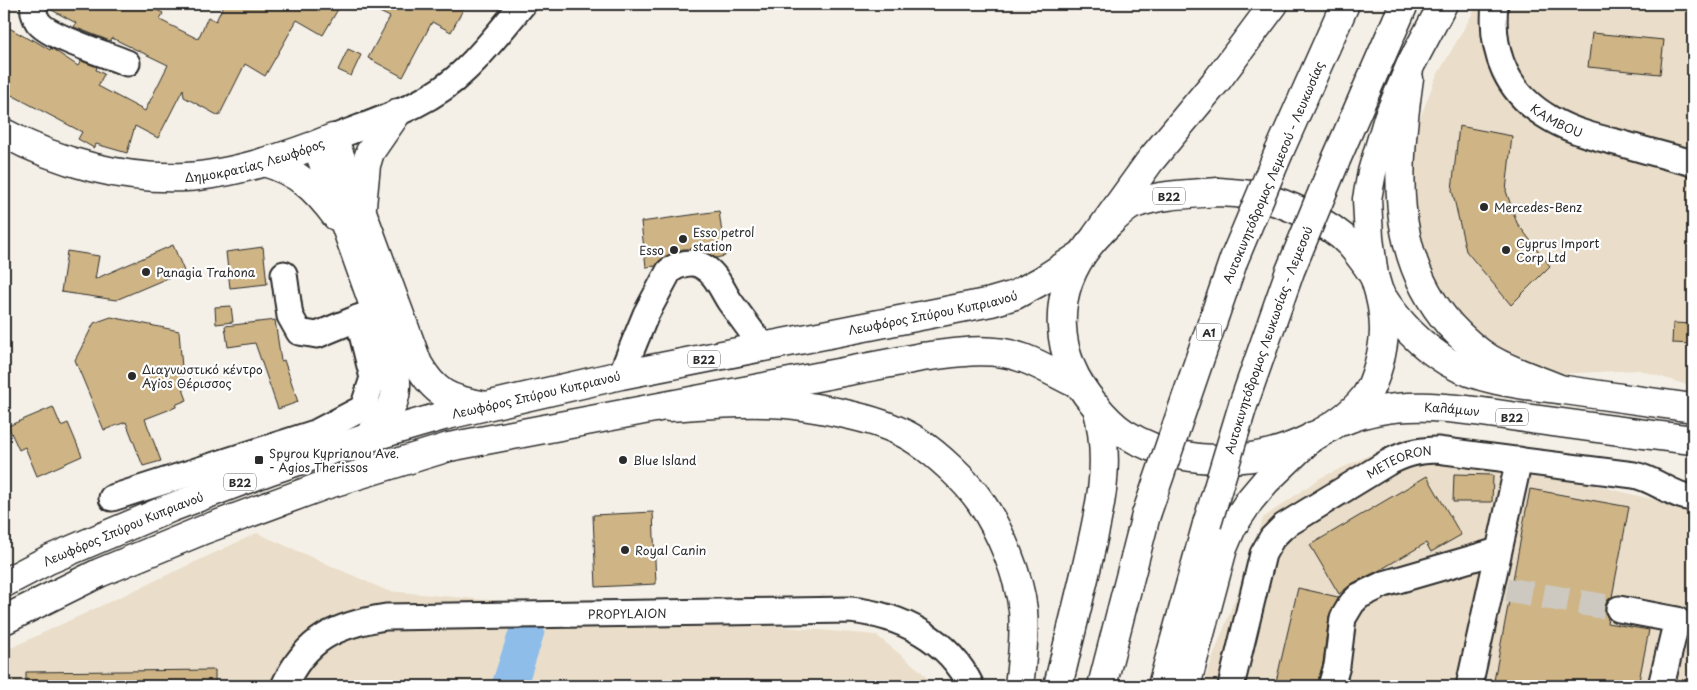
<svg xmlns="http://www.w3.org/2000/svg" width="1697" height="690" font-family="'Playpen Sans',sans-serif">
<style>
.built{fill:#eadeca}
.lines{fill:none;stroke-linecap:round;stroke-linejoin:round}
.river{stroke:#8ebde9;stroke-width:35}
.building{fill:#cfb585;stroke:#2b2b2b}
.minor-tunnel{stroke:#cdc9c1;stroke-width:25;stroke-dasharray:25 12;stroke-linecap:butt}
.minor-casing{stroke:#2b2b2b;stroke-width:29}
.major-casing{stroke:#2b2b2b;stroke-width:31}
.highway-casing{stroke:#2b2b2b;stroke-width:31}
.minor{stroke:#fff;stroke-width:25}
.major{stroke:#fff;stroke-width:28}
.highway{stroke:#fff;stroke-width:28}
.highway-bridge-casing{stroke:#2b2b2b;stroke-width:31;stroke-linecap:butt}
.highway-bridge{stroke:#fff;stroke-width:28}
.poi-dot{fill:#2b2b2b;stroke:#fff;stroke-width:2}
.labels{text-anchor:middle;dominant-baseline:central;stroke-width:4.5;stroke-linejoin:round;paint-order:stroke}
.shield{fill:#fff;stroke:#6b6b6b;stroke-width:1}
.shield-label{font-size:11px;font-weight:bold;fill:#2b2b2b}
.street-label{font-size:12px;fill:#2b2b2b;stroke:#fff}
.poi-label{font-size:12px;fill:#2b2b2b;stroke:#fff;text-anchor:start}
</style>
<rect width="100%" height="100%" fill="#f5f0e7"/>
<filter id="ink" filterUnits="userSpaceOnUse"><feTurbulence type="fractalNoise" baseFrequency=".02" numOctaves="2"/><feDisplacementMap in="SourceGraphic" scale="10" xChannelSelector="R" yChannelSelector="G"/><feConvolveMatrix kernelMatrix="1 2 1 2 8 2 1 2 1" color-interpolation-filters="sRGB"/></filter>
<g filter="url(#ink)">
<g class="built">
<polygon points="1478,4 1693,4 1693,387 1639,370 1536,375 1433,307 1394,187 1435,79"/>
<polygon points="1404,439 1693,509 1693,686 1202,686 1250,559 1263,518 1320,478"/>
<polygon points="257,533 388,591 876,635 921,671 933,686 4,686 4,651"/>
</g>
<g class="lines">
<polyline class="river" points="509,686 527,631"/>
</g>
<g class="building">
<polygon points="48,4 144,4 163,13 160,20 198,39 208,17 216,21 224,4 341,4 323,35 297,20 265,76 245,64 219,116 184,97 183,89 158,138 135,126 127,153 96,144 94,148 78,139 82,132 4,91 4,25 32,41 32,39 50,50 51,48 78,66 81,61 97,67 96,70 104,74 98,86 145,111 168,65 112,38 110,41 74,27 76,23 48,8"/>
<polygon points="363,4 466,4 451,32 432,22 403,77 368,58 390,17"/>
<polygon points="1592,33 1664,40 1660,74 1588,67"/>
<polygon points="348,49 361,55 351,76 338,70"/>
<polygon points="1459,126 1512,136 1506,191 1517,223 1550,266 1511,305 1466,251 1452,190"/>
<polygon points="719,211 725,256 716,258 701,250 683,249 666,256 656,266 646,267 641,222"/>
<polygon points="173,245 184,271 116,300 61,292 67,251 99,256 95,279"/>
<polygon points="263,247 267,284 230,288 226,252"/>
<polygon points="231,306 233,322 216,324 215,307"/>
<polygon points="111,317 179,331 184,392 187,400 177,404 176,407 145,419 161,461 143,466 126,422 104,430 75,360 94,323"/>
<polygon points="275,320 281,361 284,360 298,402 278,409 255,343 228,347 225,326"/>
<polygon points="1673,323 1693,324 1693,344 1672,343"/>
<polygon points="53,407 61,426 68,423 82,456 37,476 25,447 19,450 8,426"/>
<polygon points="1454,474 1493,475 1492,502 1453,502"/>
<polygon points="1427,476 1461,535 1431,552 1426,543 1380,570 1353,583 1339,594 1310,545"/>
<polygon points="1530,489 1629,507 1612,597 1608,600 1605,607 1605,613 1608,618 1607,623 1649,630 1638,686 1493,686"/>
<polygon points="653,512 656,584 596,587 593,515"/>
<polygon points="1298,588 1338,597 1338,599 1329,616 1323,663 1317,686 1275,686"/>
<polygon points="215,670 215,686 26,686 26,672"/>
</g>
<g class="lines">
<polyline class="minor-tunnel" points="1507,590 1619,609"/>
<g class="minor-casing">
<g id="minor">
<path d="M 34,4 C 33,10 34,16 38,22 C 48,37 109,55 127,63"/>
<path id="s1" d="M 1495,4 C 1490,53 1507,94 1551,119 C 1573,132 1599,138 1623,144 C 1647,151 1670,157 1693,163"/>
<path d="M 333,138 C 378,120 429,106 465,70 C 486,50 504,26 523,4"/>
<polyline points="284,274 290,316 299,332 317,335 373,312"/>
<path d="M 621,375 L 646,314 L 669,271 C 678,264 692,260 702,266 C 716,273 722,290 730,302 C 741,317 752,332 763,347"/>
<polyline points="112,498 315,433 363,408 373,378 358,318"/>
<polyline points="1619,609 1677,620 1661,686"/>
<path id="s2" d="M 284,686 C 306,638 336,625 386,617 L 850,610 C 900,615 949,639 971,686"/>
<path id="s3" d="M 1231,686 L 1263,554 L 1272,538 L 1284,526 L 1387,463 C 1404,454 1418,450 1437,450 L 1634,475 C 1655,479 1672,496 1693,498"/>
<polyline points="1331,686 1337,666 1343,618 1352,603 1359,596 1384,584 1498,551"/>
<polyline points="1469,686 1519,460"/>
</g>
</g>
<g class="major-casing">
<g id="major">
<path d="M 1409,78 C 1397,165 1388,254 1450,325 C 1462,338 1475,350 1490,359 C 1510,371 1539,380 1560,389"/>
<path id="s4" d="M 4,133 C 59,163 124,180 186,177 C 230,175 292,155 333,138 L 362,212 L 418,364 C 435,394 449,399 481,405"/>
<path d="M 320,154 L 394,362 C 401,401 392,410 367,438"/>
<path d="M 264,162 C 298,172 315,188 336,216"/>
<path d="M 1218,192 C 1230,193 1243,193 1255,196 C 1285,202 1329,222 1350,244 C 1357,252 1371,270 1375,279 C 1380,294 1384,314 1384,330 C 1384,348 1376,382 1365,397 C 1339,430 1283,455 1242,458 C 1202,462 1158,455 1124,433 C 1112,425 1103,415 1094,404 C 1054,357 1050,294 1089,245 C 1097,235 1123,208 1134,204 C 1161,194 1190,194 1218,192 Z"/>
<polyline points="362,206 366,165 370,152 397,113"/>
<path d="M 1381,295 C 1398,322 1420,345 1448,362 C 1482,382 1526,385 1565,390 C 1608,396 1651,402 1693,408"/>
<path id="s5" d="M 1343,421 C 1405,394 1475,412 1539,420 C 1590,427 1642,434 1693,440"/>
<path id="s6" d="M 4,583 L 48,560 L 170,508 L 271,470 L 367,438 L 443,416 L 621,375 L 991,302 L 1015,295 L 1041,281 L 1081,255"/>
<path d="M 4,620 L 99,573 L 203,530 L 325,485 L 449,447 L 922,357 C 955,353 990,346 1023,358 C 1042,365 1060,376 1079,385"/>
</g>
</g>
<g class="highway-casing">
<g id="highway">
<polyline points="1279,152 1345,4"/>
<polyline points="1335,162 1404,4"/>
<polyline points="1096,236 1150,161 1218,79 1274,4"/>
<polyline points="1374,276 1369,238 1367,199 1372,172 1388,118 1411,64 1443,4"/>
<path d="M 669,407 C 700,405 732,402 764,403 C 793,403 825,409 854,416 C 875,421 899,429 917,441 C 938,455 966,481 980,501 C 1000,530 1019,575 1023,610 C 1025,635 1022,662 1019,686"/>
<path d="M 1058,686 C 1067,649 1076,611 1085,574 C 1098,516 1113,467 1097,407"/>
<polyline points="1102,686 1146,515"/>
<polyline points="1162,686 1207,524"/>
<polyline points="1186,686 1223,548 1232,527 1250,500 1266,481 1313,436"/>
</g>
</g>
<use href="#minor" class="minor"/>
<use href="#major" class="major"/>
<use href="#highway" class="highway"/>
<g class="highway-bridge-casing">
<g id="highway-bridge">
<polyline points="1146,515 1234,259 1279,152"/>
<path id="s7" d="M 1207,524 L 1243,405 L 1290,271 L 1335,162"/>
</g>
</g>
<use href="#highway-bridge" class="highway-bridge"/>
</g>
</g>
<g class="poi-dot">
<circle cx="1484" cy="207" r="5"/>
<circle cx="683" cy="239" r="5"/>
<circle cx="674" cy="250" r="5"/>
<circle cx="1506" cy="250" r="5"/>
<circle cx="146" cy="272" r="5"/>
<circle cx="132" cy="376" r="5"/>
<rect x="254" y="455" width="10" height="10" rx="2.5"/>
<circle cx="623" cy="460" r="5"/>
<circle cx="625" cy="550" r="5"/>
</g>
<g class="labels">
<g class="shield">
<rect x="1153" y="187.5" width="32" height="17" rx="4"/>
<rect x="1196.5" y="323.5" width="25" height="17" rx="4"/>
<rect x="688" y="350.5" width="32" height="17" rx="4"/>
<rect x="1496" y="408.5" width="32" height="17" rx="4"/>
<rect x="224" y="473.5" width="32" height="17" rx="4"/>
</g>
<g class="shield-label">
<text x="1169" y="196">B22</text>
<text x="1209" y="332">A1</text>
<text x="704" y="359">B22</text>
<text x="1512" y="417">B22</text>
<text x="240" y="482">B22</text>
</g>
<g class="street-label">
<text stroke="none"><textPath href="#s1" startOffset="142">KAMBOU</textPath></text>
<text stroke="none"><textPath href="#s4" startOffset="260">Δημοκρατίας Λεωφόρος</textPath></text>
<text transform="translate(1273 172) rotate(-67)">Αυτοκινητόδρομος Λεμεσού - Λευκωσίας</text>
<text stroke="none"><textPath href="#s6" startOffset="971">Λεωφόρος Σπύρου Κυπριανού</textPath></text>
<text stroke="none"><textPath href="#s7" startOffset="194">Αυτοκινητόδρομος Λευκωσίας - Λεμεσού</textPath></text>
<text stroke="none"><textPath href="#s6" startOffset="566">Λεωφόρος Σπύρου Κυπριανού</textPath></text>
<text stroke="none"><textPath href="#s5" startOffset="111">Καλάμων</textPath></text>
<text stroke="none"><textPath href="#s3" startOffset="304">METEORON</textPath></text>
<text stroke="none"><textPath href="#s6" startOffset="131">Λεωφόρος Σπύρου Κυπριανού</textPath></text>
<text stroke="none"><textPath href="#s2" startOffset="371">PROPYLAION</textPath></text>
</g>
<g class="poi-label">
<text x="1494" y="207">Mercedes-Benz</text>
<text x="693" y="232">Esso petrol<tspan x="693" dy="14">station</tspan></text>
<text x="1516" y="243">Cyprus Import<tspan x="1516" dy="14">Corp Ltd</tspan></text>
<text x="664" y="250" text-anchor="end">Esso</text>
<text x="156" y="272">Panagia Trahona</text>
<text x="142" y="369">Διαγνωστικό κέντρο<tspan x="142" dy="14">Αγios Θέρισσος</tspan></text>
<text x="269" y="453">Spyrou Kyprianou Ave.<tspan x="269" dy="14">- Agios Therissos</tspan></text>
<text x="633" y="460">Blue Island</text>
<text x="635" y="550">Royal Canin</text>
</g>
</g>
<rect width="1697" height="690" fill="none" stroke="#fff" stroke-width="20"/>
<rect x="10" y="10" width="1677" height="670" fill="none" stroke="#2b2b2b" stroke-width="2" filter="url(#ink)"/>
</svg>
